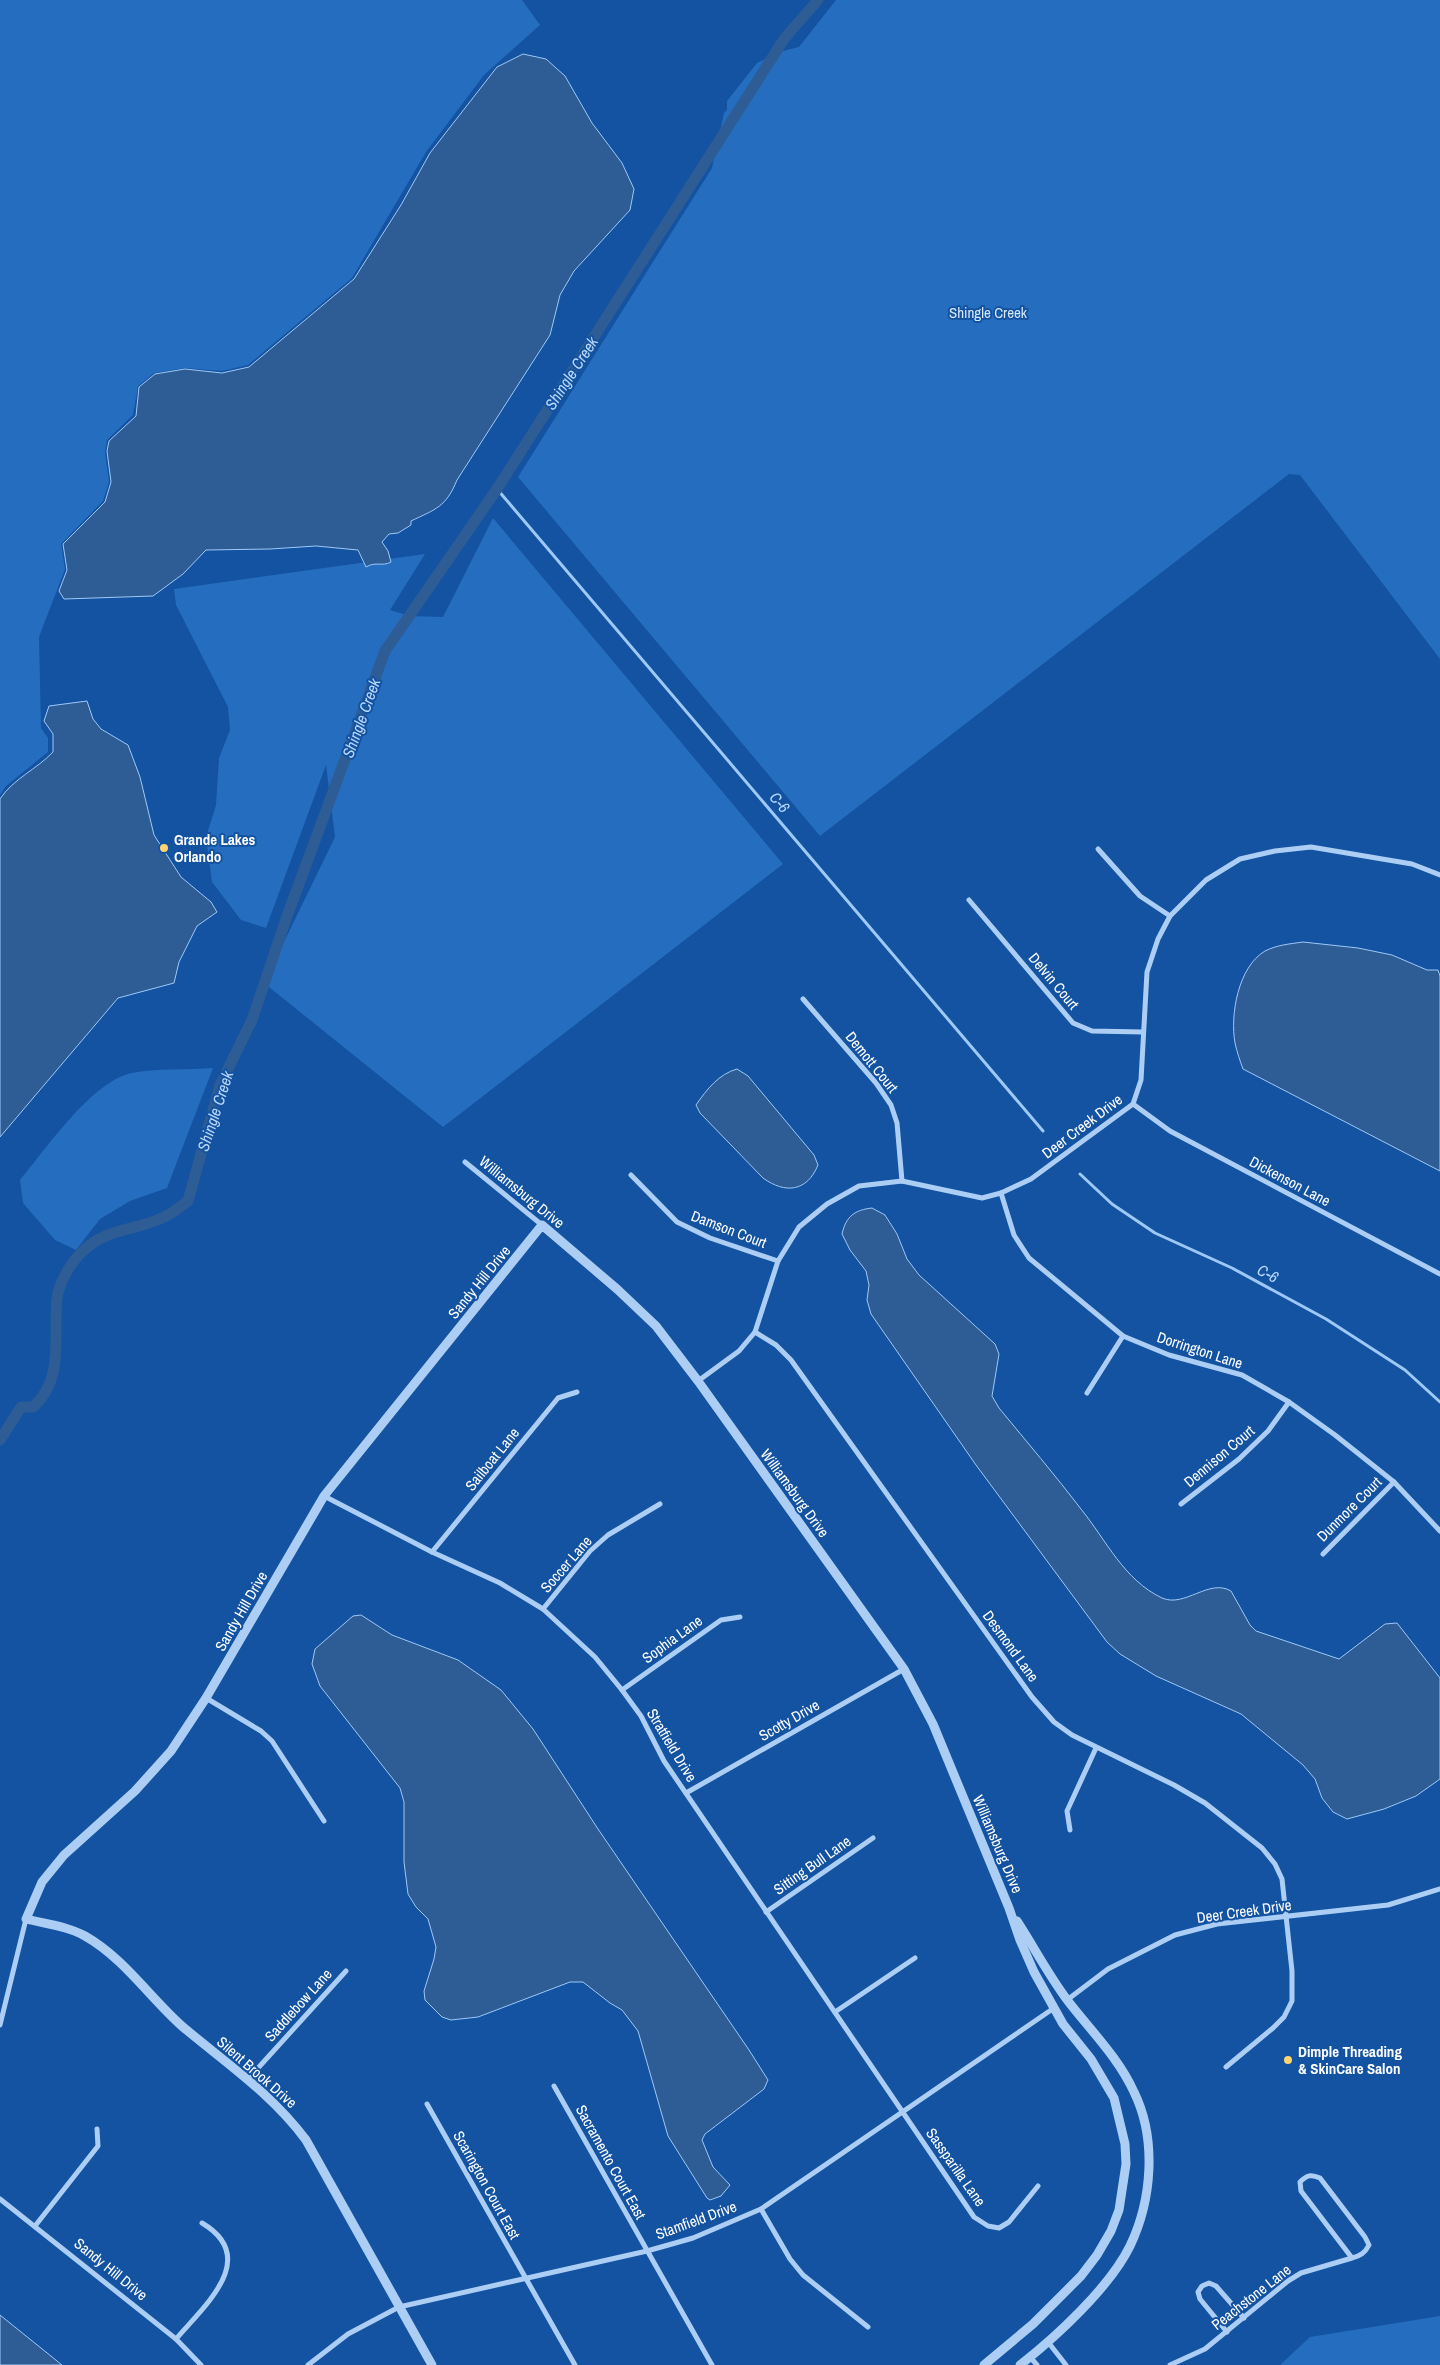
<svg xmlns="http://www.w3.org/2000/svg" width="1440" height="2365" font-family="'Archivo Narrow',sans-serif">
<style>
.green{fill:#256dbf}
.water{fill:#2e5d96;stroke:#9ec9f7}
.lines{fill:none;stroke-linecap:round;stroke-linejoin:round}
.stream{stroke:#9ec9f7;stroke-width:3}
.canal{stroke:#2e5d96;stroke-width:11}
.minor{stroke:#accef5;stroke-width:5}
.tertiary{stroke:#accef5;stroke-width:9}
.poi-dot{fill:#ffd370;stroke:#1353a1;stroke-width:2}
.labels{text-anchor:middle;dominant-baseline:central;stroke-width:4;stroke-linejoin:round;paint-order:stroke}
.park-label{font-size:15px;fill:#d5e8fe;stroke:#1353a1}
.poi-label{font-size:15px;font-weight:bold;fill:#fff;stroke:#1353a1;text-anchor:start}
.street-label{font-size:15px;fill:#fff;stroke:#1353a1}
.water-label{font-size:16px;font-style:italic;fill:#b9d8fb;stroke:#1353a1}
</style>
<rect width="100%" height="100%" fill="#1353a1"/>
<g class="green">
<polygon points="0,0 522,0 540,25 484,75 426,152 352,278 248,365 222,371 185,368 154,373 138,386 133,415 107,440 105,452 109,482 103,501 61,544 65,569 39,637 41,728 48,738 48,752 6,786 0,795"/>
<polygon points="836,0 1440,0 1440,659 1300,475 1289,474 820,836 518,477 712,168 724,113 727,110 727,101 757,63 779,52 799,47"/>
<polygon points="493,518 783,864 443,1127 264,983 335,837 326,765 266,928 241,920 212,882 206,837 216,805 219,758 230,730 228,707 176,605 174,589 425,554 390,610 410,616 443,617"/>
<path d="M 213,1068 L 167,1188 L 130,1201 L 100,1219 L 76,1250 L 55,1240 L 23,1203 L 20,1180 C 46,1149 92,1081 132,1073 C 155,1068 189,1070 213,1068 Z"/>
<polygon points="1440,2316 1440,2365 1280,2365 1310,2337"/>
</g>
<g class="water">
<path d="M 523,54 L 546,59 L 565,76 L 592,123 L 622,163 L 634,189 L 630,210 L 574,271 L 560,295 L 550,335 L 457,480 C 446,507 436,509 411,521 L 411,525 L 398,533 L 389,534 L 382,542 L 388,551 L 391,562 C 382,567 376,561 366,567 L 358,550 L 316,546 L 270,549 L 206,550 L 183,574 L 153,596 L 64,599 L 59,591 L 67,570 L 63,544 L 105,502 L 111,482 L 107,451 L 109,441 L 136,416 L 139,387 L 155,374 L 185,369 L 222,373 L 249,367 L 354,279 L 401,205 L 430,153 L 497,67 Z"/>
<path d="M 87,701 L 93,719 L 101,729 L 128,745 L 140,777 L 154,835 L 181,877 L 211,902 L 217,912 L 197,926 L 179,962 L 174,983 L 118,998 L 0,1137 L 0,799 C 13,779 37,769 53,752 L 53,734 L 44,721 L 49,706 Z"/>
<path d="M 1303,942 L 1358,948 L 1392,955 L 1427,970 L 1438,970 L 1440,976 L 1440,1171 L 1243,1069 C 1240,1061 1237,1052 1235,1043 C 1230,1015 1238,967 1265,951 C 1277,945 1289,944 1303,942 Z"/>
<path d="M 737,1069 L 748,1076 L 814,1155 L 818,1165 C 807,1192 785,1194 763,1178 L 700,1113 L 696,1105 C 707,1089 719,1074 737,1069 Z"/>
<path d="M 872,1208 L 885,1215 L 897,1234 L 907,1259 L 919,1275 L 995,1344 L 999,1354 L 992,1396 L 999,1408 C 1027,1442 1055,1475 1081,1509 C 1106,1540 1124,1580 1162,1598 C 1185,1608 1209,1578 1231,1591 L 1250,1625 L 1256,1631 L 1339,1659 L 1385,1624 L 1397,1623 L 1440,1678 L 1440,1779 L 1416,1796 L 1384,1809 L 1347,1819 L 1333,1812 L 1322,1798 L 1315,1779 L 1303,1765 L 1241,1714 L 1156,1676 L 1120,1654 L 1107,1642 L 976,1465 L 871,1314 L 867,1300 L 869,1285 L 866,1271 L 850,1250 L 842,1234 C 846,1216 855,1210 872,1208 Z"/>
<polygon points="361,1615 392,1635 458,1660 501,1690 533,1729 598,1829 749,2050 768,2080 764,2089 705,2134 702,2140 713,2167 730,2185 721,2196 710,2200 707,2198 668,2136 638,2031 622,2010 610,2003 583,1982 570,1982 478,2017 451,2020 442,2017 425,2000 424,1991 434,1959 436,1947 428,1919 416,1907 408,1894 404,1862 404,1802 400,1788 320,1686 312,1664 315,1649 353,1616"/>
<polygon points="0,2315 62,2365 0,2365"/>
</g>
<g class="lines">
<g class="stream">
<polyline points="497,489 1043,1131"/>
<polyline points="1080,1174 1112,1204 1155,1233 1232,1268 1326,1319 1405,1370 1440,1402"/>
</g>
<path class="canal" d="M 0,1440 L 21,1407 L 33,1407 C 65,1379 53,1335 57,1298 C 59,1283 71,1262 82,1252 C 106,1228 134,1231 162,1218 C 171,1215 180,1207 188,1201 L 220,1085 L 252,1020 L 286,919 L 385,651 L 497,489 L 784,39 L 818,0"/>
<g class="minor">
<polyline points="1098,849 1140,896 1170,916"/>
<polyline points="969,900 1073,1023 1092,1031 1143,1032"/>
<polyline points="803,999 876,1083 891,1105 897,1123 902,1181"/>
<polyline points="1133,1104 1170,1131 1440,1274"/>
<polyline points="465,1162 542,1225"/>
<polyline points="631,1175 677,1222 710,1238 778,1261"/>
<polyline points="1001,1193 1014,1235 1029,1258 1123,1336 1169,1355 1242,1375 1289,1402 1335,1435 1394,1482 1440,1531"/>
<polyline points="755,1332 776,1345 791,1360 1032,1697 1054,1722 1072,1735 1174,1785 1205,1803 1262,1848 1275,1864 1282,1879 1292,1971 1292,2001 1284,2017 1273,2028 1226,2067"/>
<polyline points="698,1381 739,1351 755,1332 778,1261 799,1227 827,1204 859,1186 902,1181 982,1198 1001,1193 1031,1179 1133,1104 1141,1080 1147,972 1158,939 1170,916 1206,880 1240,859 1275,851 1311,847 1412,864 1440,875"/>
<polyline points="1087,1393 1123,1336"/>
<polyline points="324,1496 432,1552 500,1583 543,1609 595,1657 622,1690 641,1716 664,1761 974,2217 988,2226 999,2228 1009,2222 1038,2186"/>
<polyline points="1181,1504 1239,1459 1268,1431 1289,1402"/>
<polyline points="432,1552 558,1398 577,1392"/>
<polyline points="1323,1554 1394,1482"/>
<polyline points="543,1609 590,1551 608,1535 660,1504"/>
<polyline points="622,1690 721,1620 740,1617"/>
<polyline points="206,1698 261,1731 272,1741 324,1821"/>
<polyline points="686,1793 904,1669"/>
<polyline points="1070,1830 1067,1811 1096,1748"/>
<polyline points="766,1912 873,1838"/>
<polyline points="1067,2000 1108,1969 1175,1935 1217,1924 1388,1905 1440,1889"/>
<polyline points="835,2012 915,1958"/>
<polyline points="0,2025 26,1919"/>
<polyline points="249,2078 346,1971"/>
<polyline points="554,2086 712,2365"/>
<polyline points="427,2104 575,2365"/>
<polyline points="0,2199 176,2339 201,2365"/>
<polyline points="761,2209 790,2259 803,2275 868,2327"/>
<polyline points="35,2226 98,2146 97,2129"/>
<polyline points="1227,2332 1200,2299 1198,2292 1202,2286 1209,2283 1216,2286 1244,2318"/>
<path d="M 176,2339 C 204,2306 261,2258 202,2223"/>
<polyline points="1048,2342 1066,2365"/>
<polyline points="1030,2357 1037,2365"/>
<polyline points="308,2365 348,2334 399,2307 647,2251 693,2238 761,2209 1054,2008"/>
<path d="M 1170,2365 L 1205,2349 L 1288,2281 L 1301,2273 L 1352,2258 C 1360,2256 1365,2253 1369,2245 L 1365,2237 L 1320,2178 C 1311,2174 1307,2175 1300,2182 L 1301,2191 L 1352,2258"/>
</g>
<g class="tertiary">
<path d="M 1017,1921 C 1034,1947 1049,1976 1068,2001 C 1091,2031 1118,2057 1134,2092 C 1157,2139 1152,2200 1130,2246 C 1110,2287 1056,2337 1020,2365"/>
<path d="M 432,2365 L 306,2140 C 272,2094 226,2063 183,2027 C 150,1998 124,1958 85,1936 C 67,1926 46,1924 26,1919 L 42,1882 L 64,1855 L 135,1791 L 171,1751 L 206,1698 L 324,1496 L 542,1225 L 617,1289 L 656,1326 L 698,1381 L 904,1669 L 933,1724 L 1009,1908 L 1020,1940 L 1034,1972 L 1063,2024 L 1091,2059 L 1114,2098 L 1125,2144 L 1126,2164 L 1119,2210 L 1111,2231 L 1097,2255 L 1081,2276 L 1033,2324 L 984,2365"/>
</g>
</g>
<g class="poi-dot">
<circle cx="164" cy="848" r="5"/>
<circle cx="1288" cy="2060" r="5"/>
</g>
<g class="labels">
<g class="park-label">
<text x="988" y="312">Shingle Creek</text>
</g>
<g class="poi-label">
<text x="174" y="839">Grande Lakes<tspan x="174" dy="17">Orlando</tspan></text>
<text x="1298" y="2051">Dimple Threading<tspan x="1298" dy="17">&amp; SkinCare Salon</tspan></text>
</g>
<g class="street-label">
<text transform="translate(1054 981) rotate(50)">Delvin Court</text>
<text transform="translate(872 1062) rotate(51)">Demott Court</text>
<text transform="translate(1082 1126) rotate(-37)">Deer Creek Drive</text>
<text transform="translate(1290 1181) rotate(28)">Dickenson Lane</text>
<text transform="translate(522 1192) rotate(39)">Williamsburg Drive</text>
<text transform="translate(729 1229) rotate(21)">Damson Court</text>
<text transform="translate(479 1282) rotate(-51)">Sandy Hill Drive</text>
<text transform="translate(1200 1350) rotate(18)">Dorrington Lane</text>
<text transform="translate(1219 1456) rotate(-40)">Dennison Court</text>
<text transform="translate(492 1459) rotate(-51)">Sailboat Lane</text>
<text transform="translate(795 1493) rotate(54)">Williamsburg Drive</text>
<text transform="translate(1349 1509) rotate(-45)">Dunmore Court</text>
<text transform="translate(566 1564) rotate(-49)">Soccer Lane</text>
<text transform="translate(241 1611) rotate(-60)">Sandy Hill Drive</text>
<text transform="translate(672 1639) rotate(-36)">Sophia Lane</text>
<text transform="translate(1011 1646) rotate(54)">Desmond Lane</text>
<text transform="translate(789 1720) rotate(-30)">Scotty Drive</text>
<text transform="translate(672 1745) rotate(59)">Stratfield Drive</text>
<text transform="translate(998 1844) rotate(67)">Williamsburg Drive</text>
<text transform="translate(812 1865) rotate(-35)">Sitting Bull Lane</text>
<text transform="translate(1244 1911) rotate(-8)">Deer Creek Drive</text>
<text transform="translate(298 2005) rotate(-48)">Saddlebow Lane</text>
<text transform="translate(257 2072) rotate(41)">Silent Brook Drive</text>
<text transform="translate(611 2162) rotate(61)">Sacramento Court East</text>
<text transform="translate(956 2167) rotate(55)">Sassparilla Lane</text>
<text transform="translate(487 2185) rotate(61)">Scarington Court East</text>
<text transform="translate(696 2220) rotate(-20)">Stamfield Drive</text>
<text transform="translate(111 2269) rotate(39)">Sandy Hill Drive</text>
<text transform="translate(1251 2297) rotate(-38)">Peachstone Lane</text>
</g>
<g class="water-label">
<text transform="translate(571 373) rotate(-57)">Shingle Creek</text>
<text transform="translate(361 718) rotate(-70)">Shingle Creek</text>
<text transform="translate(780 802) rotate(50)">C-6</text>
<text transform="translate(215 1111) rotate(-72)">Shingle Creek</text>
<text transform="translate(1268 1273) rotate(29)">C-6</text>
</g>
</g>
</svg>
